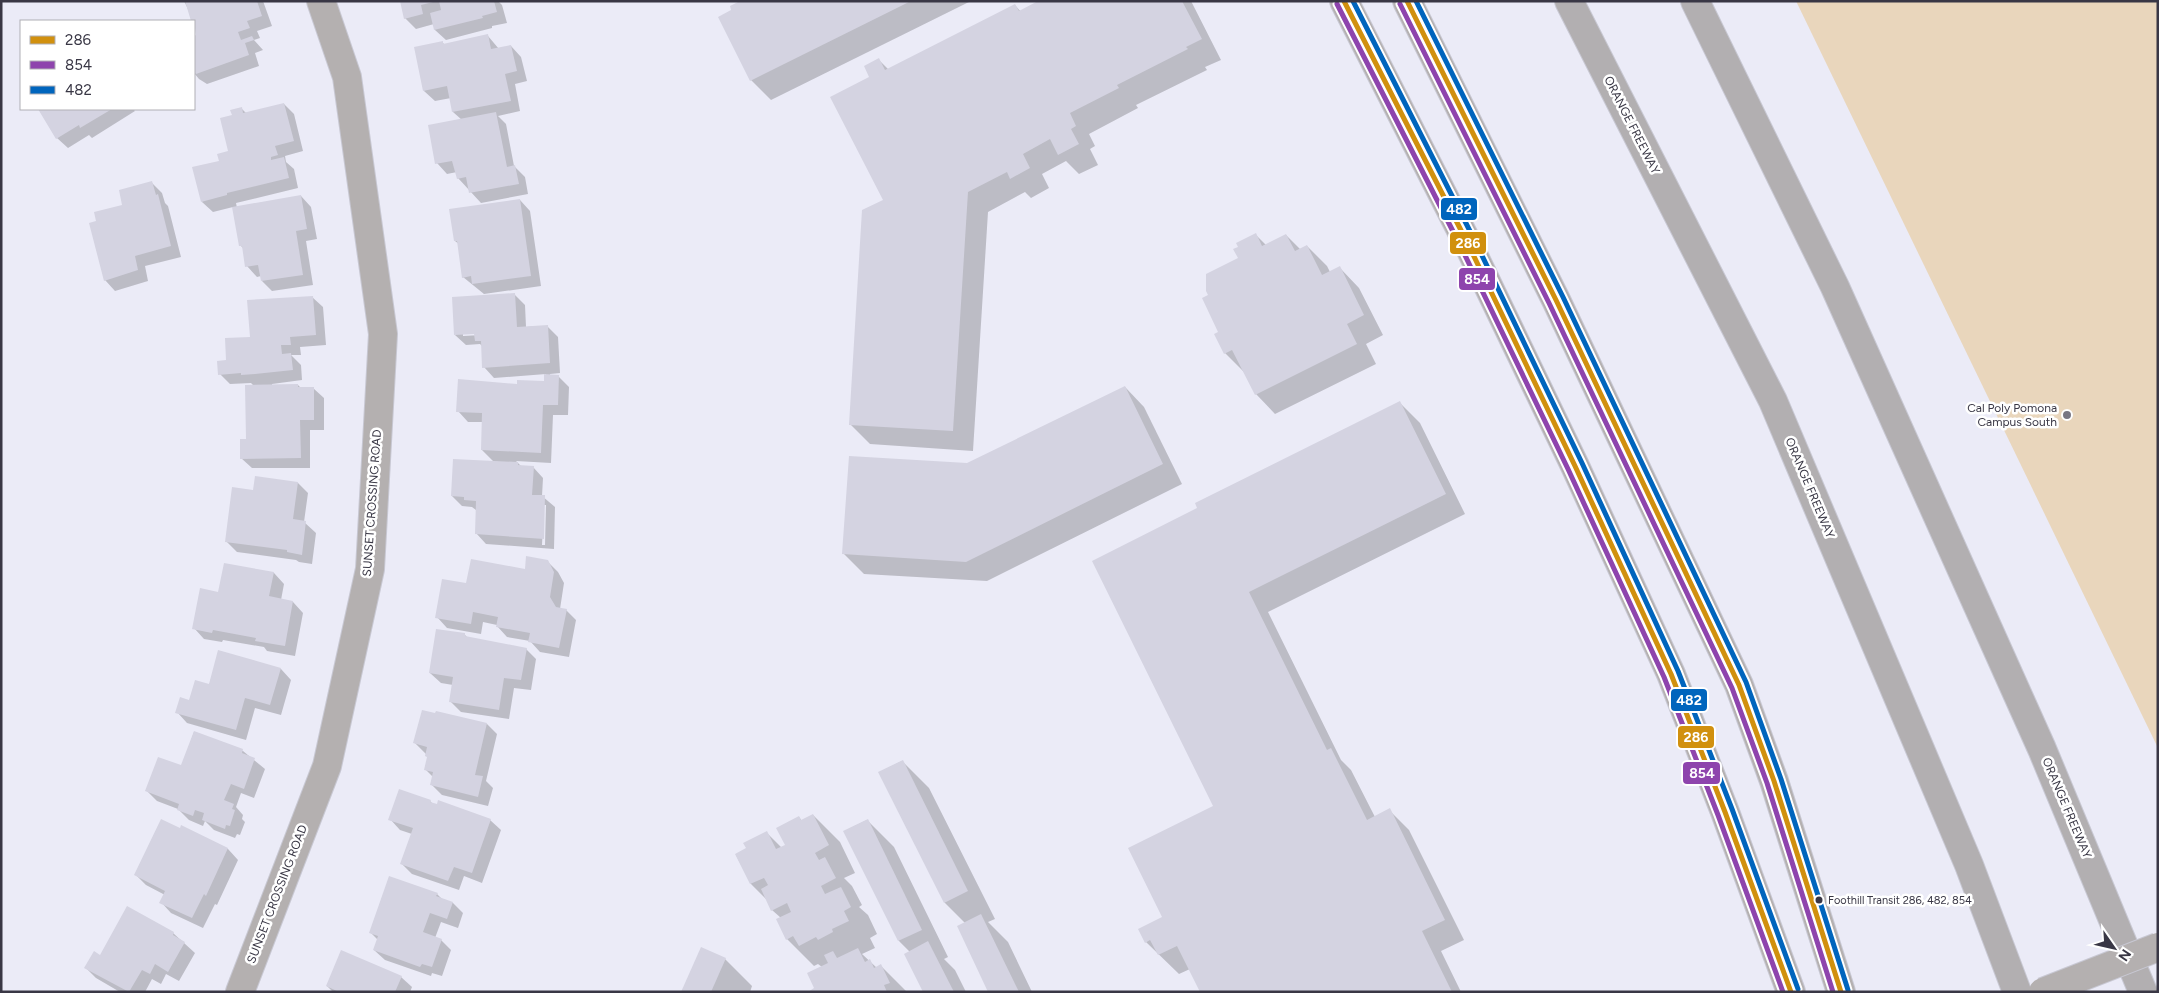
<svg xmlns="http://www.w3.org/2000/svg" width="2159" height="993" font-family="Figtree,sans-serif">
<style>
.green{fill:#e9d6bc}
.shadow{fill:#0003;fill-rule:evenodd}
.building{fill:#d4d3e1}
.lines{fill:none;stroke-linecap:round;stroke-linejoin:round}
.secondary-casing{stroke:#c8c8d3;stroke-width:30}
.highway-casing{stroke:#c8c8d3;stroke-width:30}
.secondary{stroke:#b4b0b0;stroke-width:28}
.highway{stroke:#b2afb1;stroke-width:28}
.street-bridge-casing{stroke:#c8c8d3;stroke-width:30;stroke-linecap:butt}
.street-bridge{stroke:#b4b0b0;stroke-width:28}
.bus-1-casing{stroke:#fff;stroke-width:9}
.bus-2-casing{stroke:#fff;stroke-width:9}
.bus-3-casing{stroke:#fff;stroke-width:9}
.bus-1{stroke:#d1900e;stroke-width:5}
.bus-2{stroke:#8e44ad;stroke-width:5}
.bus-3{stroke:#0065bd;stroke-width:5}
.poi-dot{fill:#777683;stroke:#fff;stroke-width:2}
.bus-dot{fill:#393745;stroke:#fff;stroke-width:2}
.labels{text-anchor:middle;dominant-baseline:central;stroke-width:5;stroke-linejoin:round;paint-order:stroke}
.bus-label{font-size:11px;fill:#393745;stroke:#fff;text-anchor:start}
.street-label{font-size:12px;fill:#393745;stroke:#fff}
.poi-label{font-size:12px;fill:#393745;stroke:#fff;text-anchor:end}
.line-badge{stroke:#fff;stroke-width:2}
.badge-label{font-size:14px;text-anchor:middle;font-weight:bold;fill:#fff}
</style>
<rect width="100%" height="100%" fill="#ebebf7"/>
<polygon class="green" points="1796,1 2158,1 2158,748"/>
<g class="shadow">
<polygon points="184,1 263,1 272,26 257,31 260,38 254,40 263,50 255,53 259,66 207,84 199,79 194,73 194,37 198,36 194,21"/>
<polygon points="401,1 498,1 502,5 507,23 492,26 492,28 446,40 435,30 434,24 416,29 405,18"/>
<polygon points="743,1 971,1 771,100 751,80 733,11"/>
<polygon points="1041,1 1191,1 1221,60 1205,67 1207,70 1136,105 1138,108 1089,134 1095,146 1090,149 1098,165 1079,174 1066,161 1042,174 1049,188 1031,198 1025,192 988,212 973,451 870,444 850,424 884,200 871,78 879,60 889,70 1015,5 1021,12"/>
<polygon points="488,36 499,49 511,46 521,57 527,81 515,84 520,111 498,116 506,124 514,166 525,177 528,194 481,203 458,178 457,172 447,174 437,163 462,120 453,112 451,98 435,101 424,91 442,42 445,45"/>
<polygon points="284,104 294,114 303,151 285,156 286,162 294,169 298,188 236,203 237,208 301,196 311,207 317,239 306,241 313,285 272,291 262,281 261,276 257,277 247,266 244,249 240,245 233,207 213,212 202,202 221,161 230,152 234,116 241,108 246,113"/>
<polygon points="40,109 133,109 135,111 92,138 89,135 68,148 57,138"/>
<polygon points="152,183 162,193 165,203 168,206 181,257 145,266 148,281 115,291 105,280 98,222 124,206"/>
<polygon points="520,200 530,211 541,286 484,294 463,277 459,244 455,241"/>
<polygon points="1255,234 1266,245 1286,235 1301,250 1307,246 1327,266 1330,272 1340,268 1359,288 1383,335 1366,344 1376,364 1275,414 1256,394 1245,373 1225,353 1210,296 1240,258"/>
<path d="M 514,294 L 525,305 L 526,327 L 547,326 L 558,337 L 560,373 L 550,374 L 550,376 L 558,376 L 569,387 L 568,415 L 553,415 L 551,463 L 516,461 L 521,466 L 533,467 L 543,478 L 542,496 L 555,507 L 554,549 L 486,544 L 476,533 L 476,510 L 472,507 L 462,506 L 452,496 L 494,462 L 482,450 L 483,422 L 468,422 L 458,411 L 518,385 L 545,382 L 546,374 L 494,378 L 484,367 L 483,347 L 480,344 L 466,345 L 455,335 ZM 481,333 L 481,335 L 463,336 L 463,334 ZM 544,505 L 546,505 L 545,545 L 542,545 Z"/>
<polygon points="312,297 323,307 326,345 300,347 301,355 291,355 301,365 302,380 272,384 272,386 298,385 301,388 313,388 324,398 324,430 310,430 310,468 252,468 241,458 247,440 254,386 251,383 230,384 220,374 228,361 251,338"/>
<polygon points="1125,387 1144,407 1182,484 987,581 864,574 844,554"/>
<polygon points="1400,403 1420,423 1465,514 1268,612 1341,760 1351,770 1375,817 1389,810 1409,830 1464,940 1441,951 1461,992 1201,992 1190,969 1179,974 1146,942 1164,917 1215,806 1199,509"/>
<polygon points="298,483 308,493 304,522 316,533 312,564 299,562 296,560 237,552 226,541 254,492"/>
<polygon points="547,561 558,572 564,583 560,609 566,610 576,620 569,657 540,652 530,641 507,637 497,626 497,625 483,622 481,634 447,628 437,617 467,585 526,570"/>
<polygon points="225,564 274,573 284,584 281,600 293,602 303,613 295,656 267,651 264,647 223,640 222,642 204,639 194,628 219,593"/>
<polygon points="464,634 468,638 526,649 536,659 531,690 514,688 509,719 461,712 450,701 453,685 441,683 430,673"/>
<polygon points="219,651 281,669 291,680 281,715 255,708 246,740 187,723 177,712 209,686"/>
<polygon points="487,724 497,734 486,781 493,788 488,806 442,795 431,784 433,777 425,769 428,758 426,754 415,743"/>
<polygon points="194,732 243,751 265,769 254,798 241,793 236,807 243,815 242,819 245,822 240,835 237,834 235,838 214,830 205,821 203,826 189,820 178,809 157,801 147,791 182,767"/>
<polygon points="902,761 929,788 995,919 988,922 1008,942 1032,992 990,992 965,923 945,903 880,772"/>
<polygon points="430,801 433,804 490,820 501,830 482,883 464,876 459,890 412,874 402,864 412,834 400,830 390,819"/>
<polygon points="813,815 840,842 855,873 844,878 852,886 862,905 859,907 868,915 877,934 870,938 875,948 862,954 877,968 881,966 907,992 812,992 816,989 822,967 818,964 814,966 787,939 781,918 772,910 767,900 751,884 736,855 747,849 767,833 782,848 787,846 799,817 802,821"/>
<polygon points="867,820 894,847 948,957 944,959 955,970 966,992 925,992 910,952 899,941 845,831"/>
<polygon points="182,827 228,849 238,860 217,905 215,904 203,928 171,913 161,902 165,895 146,885 136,875"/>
<polygon points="437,894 442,899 453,903 463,913 458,928 441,922 435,938 441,940 451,950 442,976 432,973 431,976 385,960 374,950 378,940 370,932"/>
<polygon points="173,933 195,953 179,981 166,974 161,984 152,979 145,992 120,992 96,978 86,968 100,956"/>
<polygon points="725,959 752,986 750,992 683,992"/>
<polygon points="401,977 412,987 410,992 333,992 327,986"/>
</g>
<g class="building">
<polygon points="185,1 257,1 262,16 247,21 250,28 238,32 241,40 252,36 254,40 245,43 249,55 196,74 194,72 194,36 196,35 194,21 191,21"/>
<polygon points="400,1 433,1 433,2 421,5 423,14 404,19"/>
<polygon points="439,1 494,1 497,12 482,16 483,18 434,30 430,13 441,10"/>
<polygon points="740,1 911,1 750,81 718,17 731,10 730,6"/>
<polygon points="1038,1 1182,1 1202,39 1186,47 1188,49 1117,85 1119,88 1070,113 1076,126 1071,129 1079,144 1058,155 1050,139 1023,154 1030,168 1010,179 1007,172 968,192 953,431 849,425 862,210 883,200 830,97 869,77 864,66 879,58 885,70 1015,4 1019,11"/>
<polygon points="488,34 491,49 511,45 517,71 505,74 511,101 452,112 447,86 423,91 414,47 443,41 443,44"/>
<polygon points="284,103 294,141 275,146 278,155 271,157 271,160 284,157 289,178 227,193 227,195 201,202 192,167 219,161 217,154 228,151 220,118 232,115 230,110 242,107 243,113"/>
<polygon points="38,109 112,109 80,128 79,125 56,139"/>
<polygon points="496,112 507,167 515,165 519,184 469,193 466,177 457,179 452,161 435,164 428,125"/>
<polygon points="152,181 156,195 158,194 171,246 135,256 138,270 104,281 89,223 96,221 94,212 122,205 119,190"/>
<polygon points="301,195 307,229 296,231 303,275 261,281 258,265 245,267 242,246 239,246 232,207"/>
<polygon points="520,199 531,276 472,284 471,276 462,278 457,241 454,241 449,209"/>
<polygon points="1256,233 1262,246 1286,234 1295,251 1307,245 1322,275 1340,266 1364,315 1347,324 1357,344 1255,395 1232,350 1224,354 1214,334 1218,332 1202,298 1208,295 1206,291 1206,274 1238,258 1233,249 1238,247 1236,243"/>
<polygon points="515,293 517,327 548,325 550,363 482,368 481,341 475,341 474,334 454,335 452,297"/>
<polygon points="313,296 316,335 290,337 291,345 281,345 282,354 291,353 293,370 255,374 241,375 241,373 218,375 217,361 226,360 225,338 250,337 247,300"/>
<polygon points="544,374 559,375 558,405 543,405 541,453 481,450 482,413 456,412 458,379 517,384 517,380 544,381"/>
<polygon points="298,384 298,387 314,387 314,420 300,420 301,458 240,459 240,439 246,439 245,385"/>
<polygon points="1125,386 1163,464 966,562 842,554 849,456 967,463"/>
<polygon points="1400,401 1446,494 1249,592 1327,750 1331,748 1367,820 1390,808 1445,920 1422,931 1452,992 1200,992 1177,946 1158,955 1150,940 1145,943 1138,929 1162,917 1128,848 1213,806 1092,561 1197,508 1195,503"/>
<polygon points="453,459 518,462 518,465 534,466 532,495 545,495 544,539 475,534 476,501 464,500 464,497 451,496"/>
<polygon points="255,476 298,482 293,519 306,521 302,555 287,552 287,550 225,542 232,487 253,490"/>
<polygon points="526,556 548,560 554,572 550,597 556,607 567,609 559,648 528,642 530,633 496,627 498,617 473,612 471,624 435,618 442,579 466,583 471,559 525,569"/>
<polygon points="224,563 274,572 269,596 293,601 285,646 255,641 256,638 213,630 212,633 192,629 200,588 218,592"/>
<polygon points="436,629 465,633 465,636 527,648 521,680 504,678 499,710 449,702 453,677 429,673"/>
<polygon points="218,650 281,668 270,705 245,698 236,730 175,713 180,697 189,700 195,680 209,684"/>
<polygon points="422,710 435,713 436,711 487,723 475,775 483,776 478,797 430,785 433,772 424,770 427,757 425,756 427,747 413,743"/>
<polygon points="194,731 243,749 242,753 255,758 244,789 231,784 224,800 234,804 232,809 235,810 230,826 226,825 225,829 202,820 204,813 195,810 193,816 177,810 179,804 145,791 158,757 181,765"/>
<polygon points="903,760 968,891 944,903 878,772"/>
<polygon points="399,789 431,800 430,802 437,804 438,800 491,819 472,873 454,867 448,881 400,864 413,828 388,820"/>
<polygon points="813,814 829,845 815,853 819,860 825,857 836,878 821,886 825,894 841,887 851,907 844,911 849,921 832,929 833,932 818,940 816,937 799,946 793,936 786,940 776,919 791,912 787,903 771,911 761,889 768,885 764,878 750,884 735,854 746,848 743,843 767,831 776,849 785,845 776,828 799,816 801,820"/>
<polygon points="161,819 180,828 181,825 228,848 206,896 204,894 192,918 159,903 165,891 134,875"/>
<polygon points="868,819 922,930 898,941 843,831"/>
<polygon points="389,876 438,893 436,896 453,902 447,919 430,913 423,932 442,939 432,967 422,964 420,967 373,950 378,936 369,933"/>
<polygon points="127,906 174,932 173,935 185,942 168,972 155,964 150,974 142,970 129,992 84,968 94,951 100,955"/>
<polygon points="981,914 1019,992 988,992 957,926"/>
<polygon points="928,941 954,992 923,992 904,954"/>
<polygon points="701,947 726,958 711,992 681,992"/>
<polygon points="858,948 865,962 870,959 874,968 881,964 890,983 884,985 887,992 808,992 814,988 807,973 828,963 824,955 833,951 837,958"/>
<polygon points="341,950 402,976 395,992 339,992 326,986"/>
</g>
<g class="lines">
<g class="secondary-casing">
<g id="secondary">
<polyline points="1344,1 1468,244 1575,466 1671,674 1725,812 1791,992"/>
<polyline points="1407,1 1556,300 1739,685 1774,781 1841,992"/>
<polyline points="240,992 327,766 370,569 383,334 347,77 321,1"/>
</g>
</g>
<g class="highway-casing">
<g id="highway">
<polyline points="1569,1 1773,401 1969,865 2017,992"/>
<polyline points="1695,1 1835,287 2042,749 2143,992"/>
</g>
</g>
<use href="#secondary" class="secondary"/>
<use href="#highway" class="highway"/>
<g class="street-bridge-casing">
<polyline id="street-bridge" points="2043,992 2158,947"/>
</g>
<use href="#street-bridge" class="street-bridge"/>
<g class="bus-1-casing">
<g id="bus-1">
<polyline points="1344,1 1468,244 1575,466 1671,674 1725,812 1791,992"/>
<polyline points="1407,1 1556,300 1739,685 1774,781 1841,992"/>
</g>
</g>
<g class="bus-2-casing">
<g id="bus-2">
<polyline points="1337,4 1461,247 1568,469 1664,677 1718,815 1783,992"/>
<polyline points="1400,4 1549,303 1732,688 1767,783 1833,992"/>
</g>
</g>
<g class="bus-3-casing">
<g id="bus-3">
<polyline points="1353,1 1475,241 1582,463 1678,671 1732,809 1798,989"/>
<polyline points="1416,1 1563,297 1746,682 1781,779 1848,990"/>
</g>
</g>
<use href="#bus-1" class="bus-1"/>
<use href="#bus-2" class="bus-2"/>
<use href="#bus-3" class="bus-3"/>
</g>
<circle class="poi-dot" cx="2067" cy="415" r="5"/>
<circle class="bus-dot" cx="1819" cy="900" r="4.5"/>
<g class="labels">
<g class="bus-label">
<text x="1828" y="900">Foothill Transit 286, 482, 854</text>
</g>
<g class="street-label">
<text transform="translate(1632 125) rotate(63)">ORANGE FREEWAY</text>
<text transform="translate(1810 488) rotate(67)">ORANGE FREEWAY</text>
<text transform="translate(372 503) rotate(-86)">SUNSET CROSSING ROAD</text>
<text transform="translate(2067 808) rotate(67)">ORANGE FREEWAY</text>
<text transform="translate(277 894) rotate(-69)">SUNSET CROSSING ROAD</text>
</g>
<g class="poi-label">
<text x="2057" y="408">Cal Poly Pomona<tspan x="2057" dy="14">Campus South</tspan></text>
</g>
</g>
<g class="line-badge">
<rect x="1440" y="197" width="38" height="24" rx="5" fill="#0065bd"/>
<rect x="1449" y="231" width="38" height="24" rx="5" fill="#d1900e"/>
<rect x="1458" y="267" width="38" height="24" rx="5" fill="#8e44ad"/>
<rect x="1670" y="688" width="38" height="24" rx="5" fill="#0065bd"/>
<rect x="1677" y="725" width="38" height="24" rx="5" fill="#d1900e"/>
<rect x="1682" y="761" width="39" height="24" rx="5" fill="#8e44ad"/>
</g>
<g class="badge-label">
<text x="1459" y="214">482</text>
<text x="1468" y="248">286</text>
<text x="1477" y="284">854</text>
<text x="1689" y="705">482</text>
<text x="1696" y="742">286</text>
<text x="1702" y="778">854</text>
</g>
<rect width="2159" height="993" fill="none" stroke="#393745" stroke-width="5"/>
<rect x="20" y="20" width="175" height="90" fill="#ffffff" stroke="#b0afb5"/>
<rect x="30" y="36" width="25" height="8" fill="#d1900e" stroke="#b0afb5"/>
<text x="65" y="45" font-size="15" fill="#393745">286</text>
<rect x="30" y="61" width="25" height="8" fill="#8e44ad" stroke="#b0afb5"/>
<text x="65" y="70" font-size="15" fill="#393745">854</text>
<rect x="30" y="86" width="25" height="8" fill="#0065bd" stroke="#b0afb5"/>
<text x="65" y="95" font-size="15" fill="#393745">482</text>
<g transform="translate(2114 948) rotate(124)" stroke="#ffffff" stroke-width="4" paint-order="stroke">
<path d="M0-4L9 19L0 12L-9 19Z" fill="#393745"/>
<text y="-8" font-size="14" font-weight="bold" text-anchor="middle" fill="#393745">N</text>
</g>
</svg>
